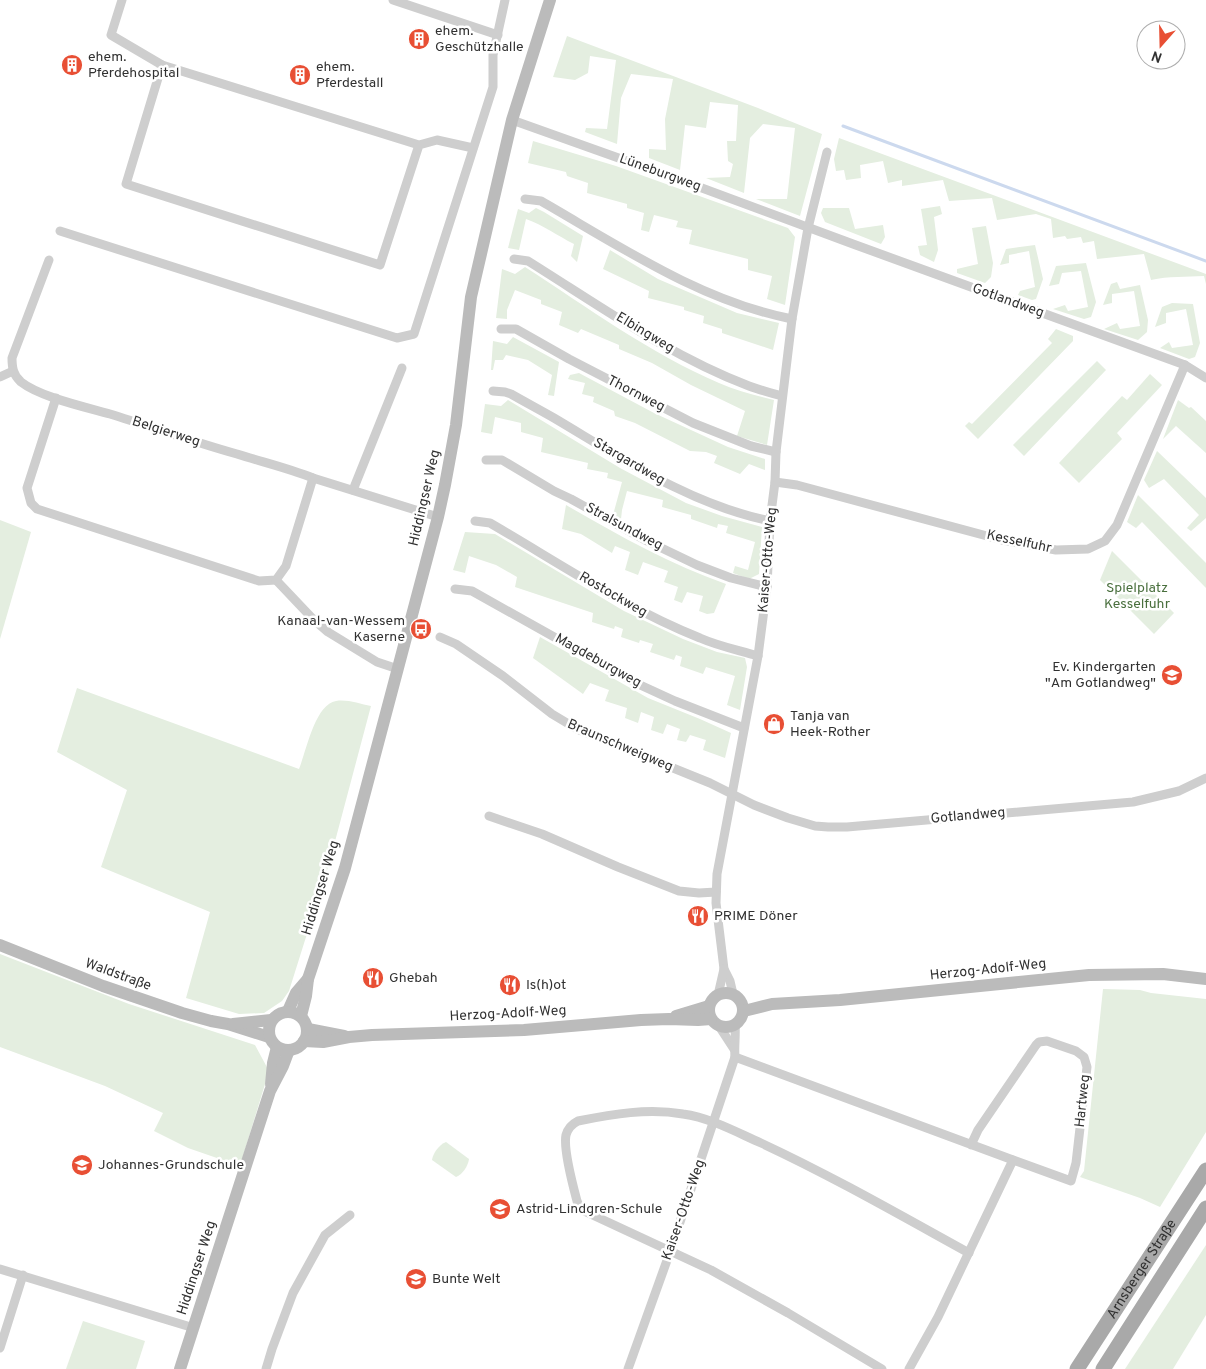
<svg xmlns="http://www.w3.org/2000/svg" width="1206" height="1369" font-family="Overpass,sans-serif">
<style>
.green{fill:#e4eee0}
.lines{fill:none;stroke-linecap:round;stroke-linejoin:round}
.stream{stroke:#ccd9ee;stroke-width:3}
.minor{stroke:#cecece;stroke-width:9}
.secondary{stroke:#bbb;stroke-width:12}
.primary{stroke:#a9a9a9;stroke-width:15}
.labels{text-anchor:middle;dominant-baseline:central;stroke-width:5;stroke-linejoin:round;paint-order:stroke}
.poi-label{font-size:14px;fill:#313131;stroke:#fff;text-anchor:start}
.street-label{font-size:14px;fill:#313131;stroke:#fff}
.park-label{font-size:14px;fill:#496f3d;stroke:#fff}
</style>
<rect width="100%" height="100%" fill="#fff"/>
<g class="green">
<polygon points="567,36 758,108 822,134 800,216 756,199 787,199 795,128 763,124 750,138 744,193 706,178 730,177 733,164 728,161 727,141 736,141 738,105 710,102 706,128 685,125 680,170 649,158 649,149 666,150 665,119 673,79 631,74 621,98 617,144 585,132 586,128 607,129 616,60 590,56 588,73 575,80 553,77"/>
<path d="M 839,138 L 1206,274 L 1206,284 L 1204,276 C 1186,277 1169,276 1151,280 L 1144,254 L 1097,259 L 1094,241 L 1083,243 L 1081,237 L 1067,239 L 1065,236 L 1053,238 L 1051,219 L 1036,214 L 997,220 L 992,198 L 949,201 L 943,180 L 902,186 L 902,180 L 888,183 L 883,161 L 860,165 L 861,178 L 846,180 L 844,170 L 836,171 L 834,159 Z"/>
<polygon points="533,141 616,166 788,228 795,237 785,305 767,299 772,276 748,270 748,259 689,244 692,230 676,227 678,221 654,215 649,232 641,230 644,213 627,208 627,204 587,193 588,183 567,176 566,172 528,163"/>
<polygon points="940,206 942,214 934,217 938,250 934,262 920,255 918,246 927,245 921,209"/>
<path d="M 536,208 L 544,212 L 583,236 L 577,262 L 571,256 L 574,244 C 558,236 543,225 526,219 L 519,250 L 508,248 L 518,209 L 529,213 Z"/>
<polygon points="823,208 849,208 855,229 883,225 885,237 881,244 825,222 821,213"/>
<polygon points="986,226 993,263 991,277 985,283 957,273 957,269 978,264 972,228"/>
<polygon points="1035,245 1043,279 1036,299 1032,300 1018,295 1020,291 1035,287 1029,251 1009,255 1009,263 1000,265 1006,249"/>
<polygon points="610,250 658,279 737,313 779,323 773,350 722,333 722,329 703,323 704,316 684,310 684,307 648,298 649,291 603,269"/>
<polygon points="1086,263 1096,302 1091,317 1084,319 1053,309 1065,305 1068,311 1088,307 1081,271 1062,273 1059,284 1049,286 1056,266"/>
<path d="M 525,267 C 587,307 651,354 719,383 C 737,391 755,395 774,400 L 767,445 L 737,436 L 745,411 L 691,385 L 652,363 L 619,349 L 619,345 L 581,329 L 578,333 L 559,325 L 562,312 L 541,304 L 541,300 L 515,290 L 507,310 L 507,319 L 496,318 L 502,269 L 515,274 Z"/>
<polygon points="1117,282 1120,289 1140,285 1148,320 1147,332 1138,340 1104,329 1117,323 1120,329 1140,326 1134,291 1112,294 1112,303 1103,305 1111,284"/>
<polygon points="1172,303 1193,304 1200,343 1195,357 1189,359 1160,348 1169,342 1172,348 1193,345 1186,309 1166,313 1166,323 1155,327 1162,307"/>
<polygon points="1056,329 1073,336 1073,341 978,439 965,426 969,422 972,424 1052,343 1048,339"/>
<polygon points="513,337 559,362 554,396 548,395 552,375 528,360 506,355 503,360 495,360 493,370 491,370 493,341 507,344"/>
<polygon points="1097,361 1106,370 1024,456 1013,445"/>
<polygon points="579,373 654,413 728,447 765,459 765,470 749,464 740,474 714,463 717,456 706,452 690,451 635,423 615,416 614,411 593,402 594,397 582,394 585,383 568,379 570,375"/>
<polygon points="1150,374 1162,385 1117,433 1122,439 1079,483 1059,463 1122,396 1127,400"/>
<polygon points="508,400 620,468 686,503 722,516 762,527 759,574 749,579 733,573 735,566 748,570 755,542 726,533 728,526 718,524 717,528 691,519 691,515 662,507 663,500 627,491 622,510 621,519 613,515 622,482 607,478 608,473 587,469 588,463 541,452 543,438 521,432 521,423 495,417 492,434 481,432 485,404 501,406"/>
<polygon points="1178,400 1189,408 1191,407 1206,421 1206,453 1176,426 1163,439"/>
<polygon points="1157,451 1206,498 1206,518 1191,531 1187,528 1199,515 1164,479 1149,488 1144,480"/>
<polygon points="1138,495 1206,563 1206,588 1142,522 1136,528 1127,522"/>
<path d="M 566,505 C 618,535 669,564 726,584 L 714,613 L 707,614 L 699,611 L 703,596 L 687,592 L 682,603 L 674,600 L 678,587 L 664,582 L 668,571 L 643,562 L 638,575 L 625,570 L 630,552 L 615,546 L 612,553 L 581,534 L 562,529 Z"/>
<polygon points="0,520 31,532 0,639"/>
<polygon points="465,532 495,534 624,611 683,639 717,652 745,658 747,667 740,710 727,705 735,676 706,667 703,674 680,666 682,657 676,655 674,660 650,652 653,644 640,640 639,643 621,637 623,629 615,626 614,629 592,622 593,613 515,587 517,577 496,565 469,556 465,573 453,570"/>
<polygon points="1112,551 1174,613 1154,634 1100,580"/>
<polygon points="540,637 648,698 700,719 731,733 725,758 703,750 706,740 690,735 686,742 677,740 680,729 667,724 663,734 651,730 654,717 641,712 638,723 625,718 627,708 605,701 609,690 590,683 583,694 533,658"/>
<path d="M 77,688 L 299,769 C 306,752 315,704 336,701 C 347,699 360,704 371,706 L 329,864 L 289,991 L 282,1001 L 264,1013 L 239,1014 L 186,998 L 210,912 L 101,867 L 127,790 L 57,752 Z"/>
<polygon points="0,954 129,1004 255,1045 269,1071 240,1166 188,1148 154,1131 163,1113 105,1086 0,1047"/>
<polygon points="1103,989 1140,990 1151,993 1206,999 1206,1132 1160,1207 1140,1198 1080,1177 1084,1171"/>
<path d="M 446,1142 L 469,1159 C 468,1166 463,1174 456,1177 L 432,1160 C 433,1153 439,1145 446,1142 Z"/>
<polygon points="1206,1245 1206,1315 1173,1369 1125,1369"/>
<polygon points="83,1321 145,1341 136,1369 66,1369"/>
</g>
<g class="lines">
<polyline class="stream" points="843,126 1206,261"/>
<g class="minor">
<polyline points="122,0 111,35 162,65"/>
<polyline points="393,0 498,35"/>
<polyline points="512,120 683,181 853,244 1185,365 1206,378"/>
<polyline points="419,145 380,265 126,184 162,65 419,145 437,140 473,148"/>
<path d="M 525,199 L 541,201 C 621,247 701,301 792,319"/>
<polyline points="60,231 397,338 414,334 493,87 493,55 505,0"/>
<path d="M 514,259 L 528,261 C 600,306 670,356 749,386 C 760,390 771,393 782,396"/>
<path d="M 49,260 L 12,358 C 12,367 13,375 21,382 C 40,397 85,407 110,414 C 152,427 194,442 237,454 C 262,462 288,468 313,478 L 438,517"/>
<polyline points="501,329 516,329 569,359 693,423 751,446 776,452"/>
<polyline points="0,377 13,371"/>
<path d="M 493,391 L 505,392 L 511,394 C 525,402 540,410 554,418 C 625,460 689,504 770,521"/>
<polyline points="56,398 27,488 31,503 37,509 259,581 276,580 286,566 313,478"/>
<polyline points="486,460 502,460 554,491 571,499 647,541 697,565 731,578 767,587"/>
<polyline points="775,482 797,485 1002,540 1056,550 1088,549 1105,541 1117,525 1185,365"/>
<polyline points="353,490 402,368"/>
<path d="M 475,521 L 490,523 C 559,563 625,608 700,638 C 718,646 738,650 758,656"/>
<polyline points="276,580 312,618 328,632 377,662 398,669"/>
<polyline points="455,589 472,591 638,684 675,701 744,728"/>
<polyline points="440,637 456,644 503,676 552,714 577,729 710,783 754,805 788,818 815,826 828,827 847,827 1133,802 1179,791 1206,778"/>
<polyline points="489,816 542,834 618,867 679,891 699,893 716,892"/>
<polyline points="733,994 730,981 724,969 716,903 717,874 758,656 767,587 770,521 775,482 776,452 792,319 808,228 827,152"/>
<polyline points="718,995 724,969"/>
<polyline points="719,1026 734,1049"/>
<polyline points="735,1057 1013,1160 1071,1181 1076,1163 1087,1067 1084,1057 1076,1051 1047,1041 1039,1042 1036,1045 978,1130 971,1145"/>
<polyline points="0,1269 194,1328"/>
<polyline points="0,1348 23,1275"/>
<polyline points="266,1369 272,1349 293,1293 325,1235 350,1215"/>
<path d="M 628,1369 L 670,1252 L 735,1057 C 734,1046 736,1036 735,1025"/>
<path d="M 882,1369 L 788,1313 L 711,1270 L 584,1211 L 579,1206 L 577,1201 C 573,1186 563,1149 566,1135 C 568,1128 572,1124 578,1121 C 613,1114 648,1108 683,1114 C 711,1118 736,1132 761,1143 C 832,1176 900,1215 969,1253"/>
<polyline points="909,1369 938,1317 1013,1160"/>
</g>
<g class="secondary">
<polyline points="0,945 103,986 182,1013 211,1021 228,1024 269,1037"/>
<circle cx="726" cy="1010" r="17"/>
<polyline points="288,1011 296,993 308,979"/>
<polyline points="744,1011 772,1004 840,1000 1089,975 1163,974 1206,979"/>
<circle cx="288" cy="1031" r="19"/>
<polyline points="301,1016 306,996 308,979 345,868 438,517 445,485 456,425 471,297 512,120 550,0"/>
<polyline points="676,1016 709,1006"/>
<polyline points="233,1024 271,1020"/>
<polyline points="308,1029 344,1036"/>
<polyline points="304,1041 323,1042 349,1037 372,1035 524,1030 641,1020 669,1019 698,1020 711,1019"/>
<polyline points="271,1084 273,1063 277,1047"/>
<polyline points="180,1369 270,1091 283,1066 289,1050"/>
</g>
<g class="primary">
<path id="s1" d="M 1077,1369 L 1206,1170"/>
<polyline points="1103,1369 1206,1208"/>
</g>
</g>
<defs>
<g id="building-disc" transform="scale(1.125)"><circle r="9.5" fill="#e84f34" stroke="#fff"/><path d="M-4-6H4V6H1V3H-1V6H-4ZM-2.5-4.3h1.7v1.8h-1.7ZM.8-4.3h1.7v1.8H.8ZM-2.5-1h1.7V.8h-1.7ZM.8-1h1.7V.8H.8Z" fill="#fff"/></g>
<g id="bus-disc" transform="scale(1.125)"><circle r="9.5" fill="#e84f34" stroke="#fff"/><path d="M-5-6H5V4H4V6H2V4H-2V6H-4V4H-5ZM-3.5-4V0h7V-4ZM-3.5 1.2v1.5H-2V1.2ZM2 1.2v1.5H3.5V1.2Z" fill="#fff"/></g>
<g id="school-disc" transform="scale(1.125)"><circle r="9.5" fill="#e84f34" stroke="#fff"/><path d="M0-5L7-2L0 1L-7-2ZM-4 1L0 2.5L4 1V4Q0 6-4 4Z" fill="#fff"/></g>
<g id="shop-disc" transform="scale(1.125)"><circle r="9.5" fill="#e84f34" stroke="#fff"/><path d="M-5-2.5h2.3a2.7 3.5 0 0 1 5.4 0H5L5.5 6h-11ZM-1.5-2.5h3a1.5 2.3 0 0 0-3 0Z" fill="#fff"/></g>
<g id="restaurant-disc" transform="scale(1.125)"><circle r="9.5" fill="#e84f34" stroke="#fff"/><path d="M-5-6h1v4h1v-4h1v4h1v-4h1v5L-1.5 .5V6h-2V.5L-5-1ZM5-6V6H3V1.5H1.5Q1.5-4 5-6Z" fill="#fff"/></g>
</defs>
<g fill-rule="evenodd">
<use href="#building-disc" x="419" y="39"/>
<use href="#building-disc" x="72" y="65"/>
<use href="#building-disc" x="300" y="75"/>
<use href="#bus-disc" x="421" y="629"/>
<use href="#school-disc" x="1172" y="675"/>
<use href="#shop-disc" x="774" y="724"/>
<use href="#restaurant-disc" x="698" y="916"/>
<use href="#restaurant-disc" x="373" y="978"/>
<use href="#restaurant-disc" x="510" y="985"/>
<use href="#school-disc" x="82" y="1165"/>
<use href="#school-disc" x="500" y="1209"/>
<use href="#school-disc" x="416" y="1279"/>
</g>
<g class="labels">
<g class="poi-label">
<text x="435" y="31">ehem.<tspan x="435" dy="16">Geschützhalle</tspan></text>
<text x="88" y="57">ehem.<tspan x="88" dy="16">Pferdehospital</tspan></text>
<text x="316" y="67">ehem.<tspan x="316" dy="16">Pferdestall</tspan></text>
<text x="405" y="621" text-anchor="end">Kanaal-van-Wessem<tspan x="405" dy="16">Kaserne</tspan></text>
<text x="1156" y="667" text-anchor="end">Ev. Kindergarten<tspan x="1156" dy="16">"Am Gotlandweg"</tspan></text>
<text x="790" y="716">Tanja van<tspan x="790" dy="16">Heek-Rother</tspan></text>
<text x="714" y="916">PRIME Döner</text>
<text x="389" y="978">Ghebah</text>
<text x="526" y="985">Is(h)ot</text>
<text x="98" y="1165">Johannes-Grundschule</text>
<text x="516" y="1209">Astrid-Lindgren-Schule</text>
<text x="432" y="1279">Bunte Welt</text>
</g>
<g class="street-label">
<text transform="translate(660 173) rotate(20)">Lüneburgweg</text>
<text transform="translate(1008 301) rotate(20)">Gotlandweg</text>
<text transform="translate(645 333) rotate(31)">Elbingweg</text>
<text transform="translate(636 394) rotate(27)">Thornweg</text>
<text transform="translate(166 432) rotate(18)">Belgierweg</text>
<text transform="translate(629 462) rotate(30)">Stargardweg</text>
<text transform="translate(425 498) rotate(-77)">Hiddingser Weg</text>
<text transform="translate(624 527) rotate(28)">Stralsundweg</text>
<text transform="translate(1019 542) rotate(12)">Kesselfuhr</text>
<text transform="translate(768 560) rotate(-85)">Kaiser-Otto-Weg</text>
<text transform="translate(613 595) rotate(30)">Rostockweg</text>
<text transform="translate(598 661) rotate(29)">Magdeburgweg</text>
<text transform="translate(620 746) rotate(23)">Braunschweigweg</text>
<text transform="translate(968 816) rotate(-5)">Gotlandweg</text>
<text transform="translate(321 888) rotate(-73)">Hiddingser Weg</text>
<text transform="translate(988 970) rotate(-6)">Herzog-Adolf-Weg</text>
<text transform="translate(118 975) rotate(20)">Waldstraße</text>
<text transform="translate(508 1014) rotate(-3)">Herzog-Adolf-Weg</text>
<text transform="translate(1083 1101) rotate(-84)">Hartweg</text>
<text transform="translate(684 1210) rotate(-71)">Kaiser-Otto-Weg</text>
<text transform="translate(197 1268) rotate(-72)">Hiddingser Weg</text>
<text stroke="none"><textPath href="#s1" startOffset="119">Arnsberger Straße</textPath></text>
</g>
<g class="park-label">
<text x="1137" y="588">Spielplatz<tspan x="1137" dy="16">Kesselfuhr</tspan></text>
</g>
</g>
<g transform="translate(1161 45) rotate(200)"><circle r="24" fill="#ffffff" stroke="#adadad"/>
<path d="M0-4L9 19L0 12L-9 19Z" fill="#e84f34"/>
<text y="-8" font-size="14" font-weight="bold" text-anchor="middle" fill="#313131">N</text>
</g>
</svg>
